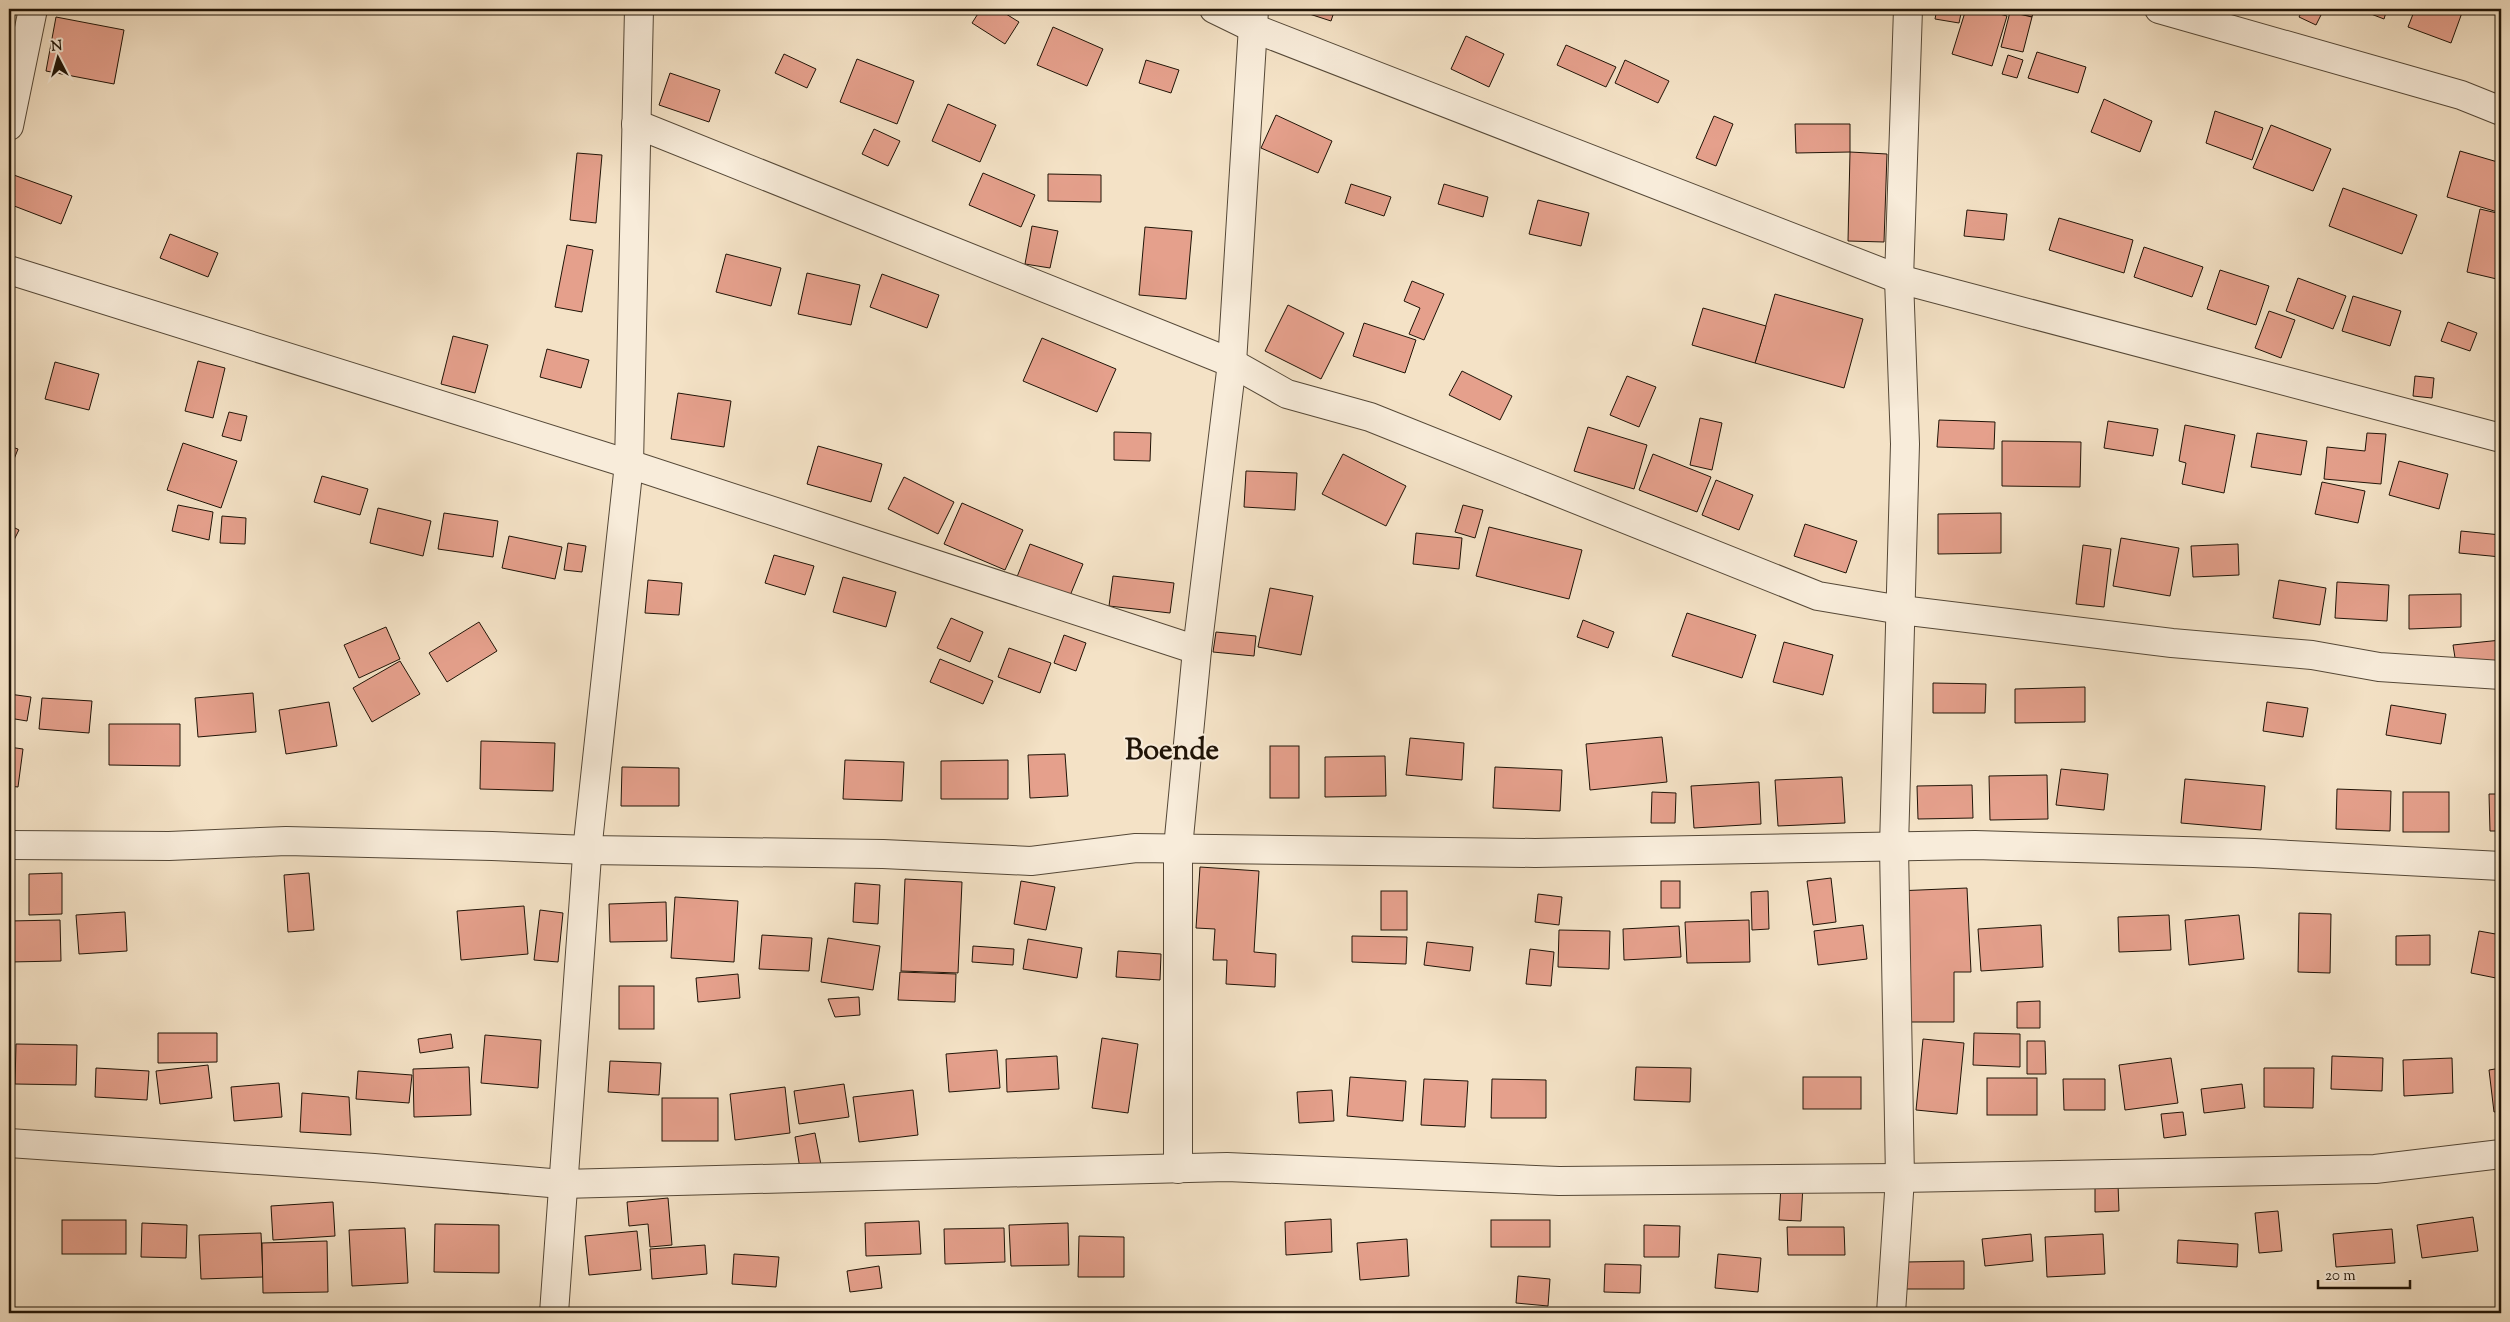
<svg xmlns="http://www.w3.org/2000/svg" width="2510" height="1322" font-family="'Sorts Mill Goudy',serif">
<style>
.building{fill:#e5a08c;stroke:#201407}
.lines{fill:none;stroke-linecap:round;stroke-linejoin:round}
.minor-casing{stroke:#554837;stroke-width:30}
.minor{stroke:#f8ecda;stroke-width:28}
.labels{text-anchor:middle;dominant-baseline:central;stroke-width:4;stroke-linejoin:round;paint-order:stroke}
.town-label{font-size:29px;font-weight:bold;fill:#201407;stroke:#f8ecda}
</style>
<rect width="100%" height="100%" fill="#f4e2c6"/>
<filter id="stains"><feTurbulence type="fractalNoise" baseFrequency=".004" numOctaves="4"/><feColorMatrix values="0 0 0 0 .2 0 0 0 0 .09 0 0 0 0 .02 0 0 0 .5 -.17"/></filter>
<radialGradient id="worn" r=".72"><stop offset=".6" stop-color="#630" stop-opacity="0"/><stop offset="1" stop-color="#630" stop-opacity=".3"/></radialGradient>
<g class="building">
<polygon points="981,9 998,9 1019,22 1005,44 972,23"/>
<polygon points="1294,9 1335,9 1331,21"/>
<polygon points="1937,9 1962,9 1959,23 1935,19"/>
<polygon points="1966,9 1981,9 2007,16 1992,66 1952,54"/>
<polygon points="1997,9 2034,9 2032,17"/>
<polygon points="2303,9 2324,9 2316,25 2299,17"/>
<polygon points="2358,9 2387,9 2384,19"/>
<polygon points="2415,9 2463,10 2451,43 2408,27"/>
<polygon points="2010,12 2032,17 2023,52 2001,47"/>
<polygon points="56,17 124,30 114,84 46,71"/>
<polygon points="1053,27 1103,49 1087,86 1037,65"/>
<polygon points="1466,36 1504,54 1489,87 1451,69"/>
<polygon points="1566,45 1616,67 1606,87 1557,65"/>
<polygon points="2037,52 2086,67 2078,93 2028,78"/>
<polygon points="784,54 816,69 807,88 775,73"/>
<polygon points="2008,55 2023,60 2017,78 2002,74"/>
<polygon points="857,59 914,81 897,124 840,102"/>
<polygon points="1146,60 1179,70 1171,93 1139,83"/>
<polygon points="1625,60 1669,81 1658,103 1615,83"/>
<polygon points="670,73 720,90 709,122 659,105"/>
<polygon points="2104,99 2152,121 2140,152 2091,132"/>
<polygon points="948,104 996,125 980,162 932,141"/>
<polygon points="2215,111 2263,128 2252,160 2206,143"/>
<polygon points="1276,115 1332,141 1318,173 1261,148"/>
<polygon points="1714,116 1733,124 1716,166 1696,158"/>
<polygon points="1795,124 1850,124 1850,152 1796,153"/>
<polygon points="2271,125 2331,149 2313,191 2253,168"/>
<polygon points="874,129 900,141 888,166 862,154"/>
<polygon points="2460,151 2501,163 2501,213 2447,197"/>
<polygon points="1850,152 1887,154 1884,242 1848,241"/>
<polygon points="577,153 602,155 596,223 570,220"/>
<polygon points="983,173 1035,195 1021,227 969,205"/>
<polygon points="11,174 72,196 61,224 9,204"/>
<polygon points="1048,174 1101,175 1101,202 1048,201"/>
<polygon points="1351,184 1391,197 1384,216 1345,203"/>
<polygon points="1444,184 1488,197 1483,217 1438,204"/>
<polygon points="2343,188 2417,215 2402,254 2329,226"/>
<polygon points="1538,200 1589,213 1581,246 1529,234"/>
<polygon points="2480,209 2501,214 2501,280 2467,272"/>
<polygon points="1967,210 2007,214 2004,240 1964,236"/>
<polygon points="2059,218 2133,240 2124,273 2049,250"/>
<polygon points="1032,226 1058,231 1050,268 1025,264"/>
<polygon points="1145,227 1192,231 1186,299 1139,295"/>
<polygon points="170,234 218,253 208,277 160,258"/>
<polygon points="567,245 593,250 582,312 555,307"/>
<polygon points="2144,247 2203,267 2192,297 2134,277"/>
<polygon points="726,254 781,268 771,306 716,292"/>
<polygon points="2220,270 2269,286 2256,325 2207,309"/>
<polygon points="807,273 860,285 851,325 798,314"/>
<polygon points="882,274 939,295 927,328 870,307"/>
<polygon points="2298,278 2346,296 2333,329 2286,311"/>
<polygon points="1412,281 1444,294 1424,340 1409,334 1420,308 1404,301"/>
<polygon points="1775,294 1863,319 1844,388 1755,363"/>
<polygon points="2353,296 2401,311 2390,346 2342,331"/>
<polygon points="1288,305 1344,333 1321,379 1265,351"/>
<polygon points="1703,308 1766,326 1755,363 1692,345"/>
<polygon points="2269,311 2295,320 2281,358 2255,348"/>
<polygon points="2448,322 2477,333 2470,351 2441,341"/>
<polygon points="1364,323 1416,340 1405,373 1353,356"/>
<polygon points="453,336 488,345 475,393 441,384"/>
<polygon points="1042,338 1116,369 1097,412 1023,381"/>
<polygon points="547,349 589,360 581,388 540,377"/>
<polygon points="198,361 225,368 213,418 185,411"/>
<polygon points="55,362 99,374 89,410 45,399"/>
<polygon points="1462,371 1512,396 1500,420 1449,395"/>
<polygon points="1627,376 1656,387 1639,427 1610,415"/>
<polygon points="2415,376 2434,378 2432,398 2413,396"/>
<polygon points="678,393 731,401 724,447 671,439"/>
<polygon points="229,412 247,416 241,441 222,436"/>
<polygon points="1700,418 1722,423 1712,470 1690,465"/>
<polygon points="1939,420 1995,422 1994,449 1937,447"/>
<polygon points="2108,421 2158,429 2153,456 2104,448"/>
<polygon points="2185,425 2235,435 2224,493 2182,484 2186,463 2179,461"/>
<polygon points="1588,427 1647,445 1634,489 1574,471"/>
<polygon points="1114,432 1151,433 1150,461 1114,460"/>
<polygon points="2257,433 2307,441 2301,475 2251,467"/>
<polygon points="2367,433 2386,434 2381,484 2324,479 2327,447 2365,451"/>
<polygon points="2002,441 2081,442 2080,487 2002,486"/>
<polygon points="183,443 237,461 221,508 167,490"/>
<polygon points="9,446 18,449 9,472"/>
<polygon points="818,446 882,464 871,502 807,484"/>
<polygon points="1343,454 1406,486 1386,526 1322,494"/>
<polygon points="1653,454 1711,477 1697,512 1639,490"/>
<polygon points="2399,461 2448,474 2439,509 2389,495"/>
<polygon points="1246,471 1297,473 1295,510 1244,507"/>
<polygon points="322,476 368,489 360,515 314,502"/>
<polygon points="904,477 954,502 938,534 888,509"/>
<polygon points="1716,480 1753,495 1739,530 1702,515"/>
<polygon points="2322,482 2365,491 2358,523 2315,514"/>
<polygon points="962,503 1023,530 1005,570 944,544"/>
<polygon points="178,505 213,512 209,540 172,531"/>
<polygon points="1463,505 1483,510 1475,538 1455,532"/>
<polygon points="378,508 431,521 423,556 370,543"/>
<polygon points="444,513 498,521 493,557 438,549"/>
<polygon points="2001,513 2001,553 1938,554 1938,514"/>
<polygon points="222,516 246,518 245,544 220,543"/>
<polygon points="1805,524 1857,541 1846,573 1794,556"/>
<polygon points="9,525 19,530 9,550"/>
<polygon points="1489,527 1582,550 1569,599 1476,576"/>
<polygon points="2461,531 2501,535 2501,557 2459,553"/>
<polygon points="1416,533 1462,538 1459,569 1413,564"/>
<polygon points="509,536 562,547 555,579 502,568"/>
<polygon points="2121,538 2179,548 2170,596 2113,586"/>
<polygon points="568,543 586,546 582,572 564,570"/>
<polygon points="1030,544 1083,564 1067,603 1015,582"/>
<polygon points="2238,544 2239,575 2193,577 2191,546"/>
<polygon points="2083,545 2111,549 2104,607 2076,604"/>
<polygon points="774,555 814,566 805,595 765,583"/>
<polygon points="1113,576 1174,583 1170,613 1109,606"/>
<polygon points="843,577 896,592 886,627 833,612"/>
<polygon points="648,580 682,583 679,615 645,613"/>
<polygon points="2279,580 2326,588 2320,625 2273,618"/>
<polygon points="2337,582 2389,585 2387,621 2335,618"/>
<polygon points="1270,588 1313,596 1301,655 1258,647"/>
<polygon points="2461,594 2461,627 2409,629 2409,595"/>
<polygon points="1687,613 1756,635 1742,678 1672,656"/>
<polygon points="951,618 983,632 970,662 937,648"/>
<polygon points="1583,620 1614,632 1608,648 1577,637"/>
<polygon points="479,622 497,651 447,682 429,653"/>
<polygon points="386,627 400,659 359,678 344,645"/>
<polygon points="1216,632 1256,636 1254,656 1213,652"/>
<polygon points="1064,635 1086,643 1076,671 1054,663"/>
<polygon points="2501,640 2501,660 2456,664 2453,645"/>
<polygon points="1784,642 1833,655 1823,695 1773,682"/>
<polygon points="1009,648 1051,663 1040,693 998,677"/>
<polygon points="940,659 993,681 983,704 930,682"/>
<polygon points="400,661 420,694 372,722 353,688"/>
<polygon points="1933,683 1986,684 1985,713 1933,713"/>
<polygon points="2085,687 2085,722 2015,723 2015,689"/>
<polygon points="253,693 256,732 198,737 195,698"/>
<polygon points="9,694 31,697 27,721 9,718"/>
<polygon points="42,698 92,701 89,733 39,729"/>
<polygon points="329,702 337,746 286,754 279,710"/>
<polygon points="2267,702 2308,708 2303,737 2263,731"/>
<polygon points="2391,705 2446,714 2441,744 2386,735"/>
<polygon points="109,724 180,724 180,766 109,765"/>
<polygon points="1662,737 1667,782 1590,790 1586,744"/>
<polygon points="1410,738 1464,743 1462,780 1406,775"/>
<polygon points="481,741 555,743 553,791 480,789"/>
<rect x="1270" y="746" width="29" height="52"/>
<polygon points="9,747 23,749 18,787 9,786"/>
<polygon points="1065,754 1068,796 1030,798 1028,755"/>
<polygon points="1385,756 1386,796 1325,797 1325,757"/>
<polygon points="845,760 904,762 902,801 843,799"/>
<polygon points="1008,760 1008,799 941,799 941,761"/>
<polygon points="622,767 679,768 679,806 621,806"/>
<polygon points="1495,767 1562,770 1560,811 1493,808"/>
<polygon points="2061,769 2108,774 2104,810 2056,805"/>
<polygon points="2047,775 2048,819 1990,820 1989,776"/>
<polygon points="1842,777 1845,823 1778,826 1775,780"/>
<polygon points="2185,779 2265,786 2261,830 2181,823"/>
<polygon points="1759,782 1761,824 1694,828 1691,786"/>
<polygon points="1972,785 1973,818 1918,819 1917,786"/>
<polygon points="2337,789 2391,791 2390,831 2336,829"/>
<polygon points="1652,792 1676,793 1675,823 1651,823"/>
<rect x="2403" y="792" width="46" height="40"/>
<polygon points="2489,794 2501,794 2501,831 2490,831"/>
<polygon points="1200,867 1259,871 1254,952 1276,954 1275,987 1226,984 1227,960 1213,960 1215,929 1196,928"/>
<polygon points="62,873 62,914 29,915 29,874"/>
<polygon points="309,873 314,930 288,932 284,875"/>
<polygon points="1831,878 1836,922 1813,925 1807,881"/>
<polygon points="905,879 962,882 958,973 901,971"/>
<polygon points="1021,881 1055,887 1046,930 1014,924"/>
<rect x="1661" y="881" width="19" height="27"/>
<polygon points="855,883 880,885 878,924 853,922"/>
<polygon points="1967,888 1971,972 1954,972 1954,1022 1908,1022 1896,891"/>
<rect x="1381" y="891" width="26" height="39"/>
<polygon points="1768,891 1769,929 1752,930 1751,892"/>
<polygon points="1538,894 1562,897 1559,925 1535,922"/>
<polygon points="675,897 738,901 734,962 671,958"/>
<polygon points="666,902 667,941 610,942 609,904"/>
<polygon points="524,906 528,954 461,960 457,911"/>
<polygon points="540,910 563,913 558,962 534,960"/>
<polygon points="125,912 127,951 79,954 76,915"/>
<polygon points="2299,913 2331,914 2330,973 2298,972"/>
<polygon points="2169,915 2171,950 2119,952 2118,917"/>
<polygon points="2239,915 2244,959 2189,965 2185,920"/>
<polygon points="60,920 61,961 9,962 9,921"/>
<polygon points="1749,920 1750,962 1687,963 1685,922"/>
<polygon points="1863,925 1867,959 1818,965 1814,931"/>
<polygon points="2041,925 2043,967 1981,971 1978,929"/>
<polygon points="1679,926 1681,957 1624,960 1623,929"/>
<polygon points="1559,930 1610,931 1609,969 1558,967"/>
<polygon points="2479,931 2501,935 2501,979 2471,973"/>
<polygon points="762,935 812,938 809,971 759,969"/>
<polygon points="2430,935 2430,965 2396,965 2396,936"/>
<polygon points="1352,936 1407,937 1406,964 1352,962"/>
<polygon points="828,938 880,946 873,990 821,982"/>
<polygon points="1028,939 1082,948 1077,978 1023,969"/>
<polygon points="1427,942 1473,947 1470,971 1424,965"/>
<polygon points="973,946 1014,949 1013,965 972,962"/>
<polygon points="1530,949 1554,952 1551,986 1526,984"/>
<polygon points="1118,951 1161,954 1160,980 1116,977"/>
<polygon points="900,972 956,974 955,1002 898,1000"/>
<polygon points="738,974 740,998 698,1002 696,978"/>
<rect x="619" y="986" width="35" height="43"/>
<polygon points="859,997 860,1015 835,1017 828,999"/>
<polygon points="2040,1001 2040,1028 2017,1028 2017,1002"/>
<polygon points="158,1033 217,1033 217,1062 158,1063"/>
<polygon points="1974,1033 2020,1034 2020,1067 1973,1065"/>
<polygon points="451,1034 453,1048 420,1053 418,1039"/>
<polygon points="485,1035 541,1040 538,1088 481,1083"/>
<polygon points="1102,1038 1138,1044 1128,1113 1092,1108"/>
<polygon points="1923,1039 1964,1043 1957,1114 1916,1110"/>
<polygon points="2027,1041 2045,1041 2046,1074 2027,1074"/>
<polygon points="16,1044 77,1045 76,1085 15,1084"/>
<polygon points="997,1050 1000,1088 949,1092 946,1054"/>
<polygon points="1057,1056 1059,1089 1007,1092 1006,1059"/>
<polygon points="2332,1056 2383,1058 2382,1091 2331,1089"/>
<polygon points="2171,1058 2178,1103 2125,1110 2119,1065"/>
<polygon points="2452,1058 2453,1093 2404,1096 2403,1060"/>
<polygon points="610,1061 661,1063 659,1095 608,1092"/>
<polygon points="208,1065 212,1098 160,1104 156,1071"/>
<polygon points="469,1067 471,1115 414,1117 413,1069"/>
<polygon points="1636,1067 1691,1068 1690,1102 1634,1100"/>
<polygon points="96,1068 149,1071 147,1100 95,1097"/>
<polygon points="2264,1068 2314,1068 2313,1108 2264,1107"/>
<polygon points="2501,1068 2501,1111 2494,1112 2489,1070"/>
<polygon points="358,1071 412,1075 409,1103 356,1099"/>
<polygon points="1350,1077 1406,1081 1403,1121 1347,1116"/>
<rect x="1803" y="1077" width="58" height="32"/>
<rect x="1987" y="1078" width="50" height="37"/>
<polygon points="1424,1079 1468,1081 1465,1127 1421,1125"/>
<polygon points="1492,1079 1546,1080 1546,1118 1491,1118"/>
<polygon points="2063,1079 2105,1079 2105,1110 2064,1110"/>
<polygon points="279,1083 282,1117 234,1121 231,1087"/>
<polygon points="844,1084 849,1117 799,1124 794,1091"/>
<polygon points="2242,1084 2245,1108 2204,1113 2201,1089"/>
<polygon points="785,1087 790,1133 735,1140 730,1094"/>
<polygon points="913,1090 918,1135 859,1142 853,1097"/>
<polygon points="1332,1090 1334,1121 1299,1123 1297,1092"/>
<polygon points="302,1093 349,1097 351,1135 300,1132"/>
<rect x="662" y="1098" width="56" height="43"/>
<polygon points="2183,1112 2186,1135 2164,1138 2161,1114"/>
<polygon points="815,1133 821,1165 800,1169 795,1137"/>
<polygon points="9,1173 14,1174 9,1237"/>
<polygon points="2095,1184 2118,1184 2119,1211 2095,1212"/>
<polygon points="1781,1185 1803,1185 1801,1221 1779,1220"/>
<polygon points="668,1198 672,1245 650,1247 648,1224 629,1226 627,1202"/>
<polygon points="333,1202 335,1236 273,1240 271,1206"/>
<polygon points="2278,1211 2282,1251 2259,1253 2255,1213"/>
<polygon points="2473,1217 2478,1251 2422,1258 2417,1225"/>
<polygon points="1331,1219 1332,1252 1286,1255 1285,1222"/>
<rect x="62" y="1220" width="64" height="34"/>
<rect x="1491" y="1220" width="59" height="27"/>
<polygon points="919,1221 921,1254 866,1256 865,1223"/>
<polygon points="142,1223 187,1225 186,1258 141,1257"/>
<polygon points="1068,1223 1069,1265 1011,1266 1009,1225"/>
<polygon points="435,1224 499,1225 499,1273 434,1272"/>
<polygon points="1644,1225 1680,1226 1679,1257 1644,1257"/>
<polygon points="1787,1227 1844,1227 1845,1255 1788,1255"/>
<polygon points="405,1228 408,1283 352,1286 349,1230"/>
<polygon points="1004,1228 1005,1262 945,1264 944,1229"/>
<polygon points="2392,1229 2395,1263 2336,1267 2333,1234"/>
<polygon points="637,1231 641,1270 589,1275 585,1236"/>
<polygon points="261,1233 263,1277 201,1279 199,1235"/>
<polygon points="2031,1234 2033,1261 1985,1266 1982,1239"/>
<polygon points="2103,1234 2105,1274 2047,1277 2045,1237"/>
<polygon points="1079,1236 1124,1237 1124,1277 1078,1277"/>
<polygon points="1407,1239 1409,1276 1360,1280 1357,1243"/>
<polygon points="2178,1240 2238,1244 2237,1267 2177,1263"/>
<polygon points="327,1241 328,1292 263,1293 262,1243"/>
<polygon points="705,1245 707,1274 652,1279 650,1249"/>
<polygon points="734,1254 779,1257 776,1287 732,1284"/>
<polygon points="1718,1254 1761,1258 1758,1292 1715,1288"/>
<polygon points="1964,1261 1964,1289 1906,1289 1906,1262"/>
<polygon points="1605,1264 1641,1265 1640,1293 1604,1292"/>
<polygon points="879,1266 882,1288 850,1292 847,1271"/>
<polygon points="1518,1276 1550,1279 1548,1306 1516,1303"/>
</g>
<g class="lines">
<g class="minor-casing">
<g id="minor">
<polyline points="1214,9 1253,28 1899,279 2501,438"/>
<polyline points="2159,9 2461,95 2501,111"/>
<polyline points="636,124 1232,363 1287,394 1370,417 1818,596 1901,610 2172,643 2312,655 2379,667 2501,675"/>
<polyline points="9,126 33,9"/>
<polyline points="9,270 629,464 1197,650"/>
<polyline points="9,845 169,846 286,841 492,846 588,850 883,854 1031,861 1136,848 1535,853 1975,845 2254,853 2501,866"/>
<polyline points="9,1143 374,1168 562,1184 1227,1167 1559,1181 1900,1178 2375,1169 2501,1154"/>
<polyline points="1178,1169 1178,848 1197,650 1232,363 1254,10"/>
<polyline points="554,1313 588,842 629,464 639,9"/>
<polyline points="1891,1313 1900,1178 1894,847 1905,444 1899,279 1908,9"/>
</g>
</g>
<use href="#minor" class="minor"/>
</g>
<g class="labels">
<g class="town-label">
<text x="1172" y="752">Boende</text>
</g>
</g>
<rect width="2510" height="1322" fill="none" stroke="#f4e2c6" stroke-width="30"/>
<rect x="10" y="10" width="2490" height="1302" fill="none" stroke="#201407" stroke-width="2.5"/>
<rect x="15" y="15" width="2480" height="1292" fill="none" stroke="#201407"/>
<g transform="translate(58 58) rotate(354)" stroke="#f8ecda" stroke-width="4" paint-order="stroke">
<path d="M0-4L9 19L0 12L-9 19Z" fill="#201407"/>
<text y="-8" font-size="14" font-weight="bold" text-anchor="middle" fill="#201407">N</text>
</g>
<path d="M2318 1280v8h92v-8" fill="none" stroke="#201407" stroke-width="2.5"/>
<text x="2325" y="1280" font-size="15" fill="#201407" stroke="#f8ecda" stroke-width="4" paint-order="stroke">20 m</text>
<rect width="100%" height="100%" filter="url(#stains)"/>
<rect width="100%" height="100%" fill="url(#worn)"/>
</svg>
